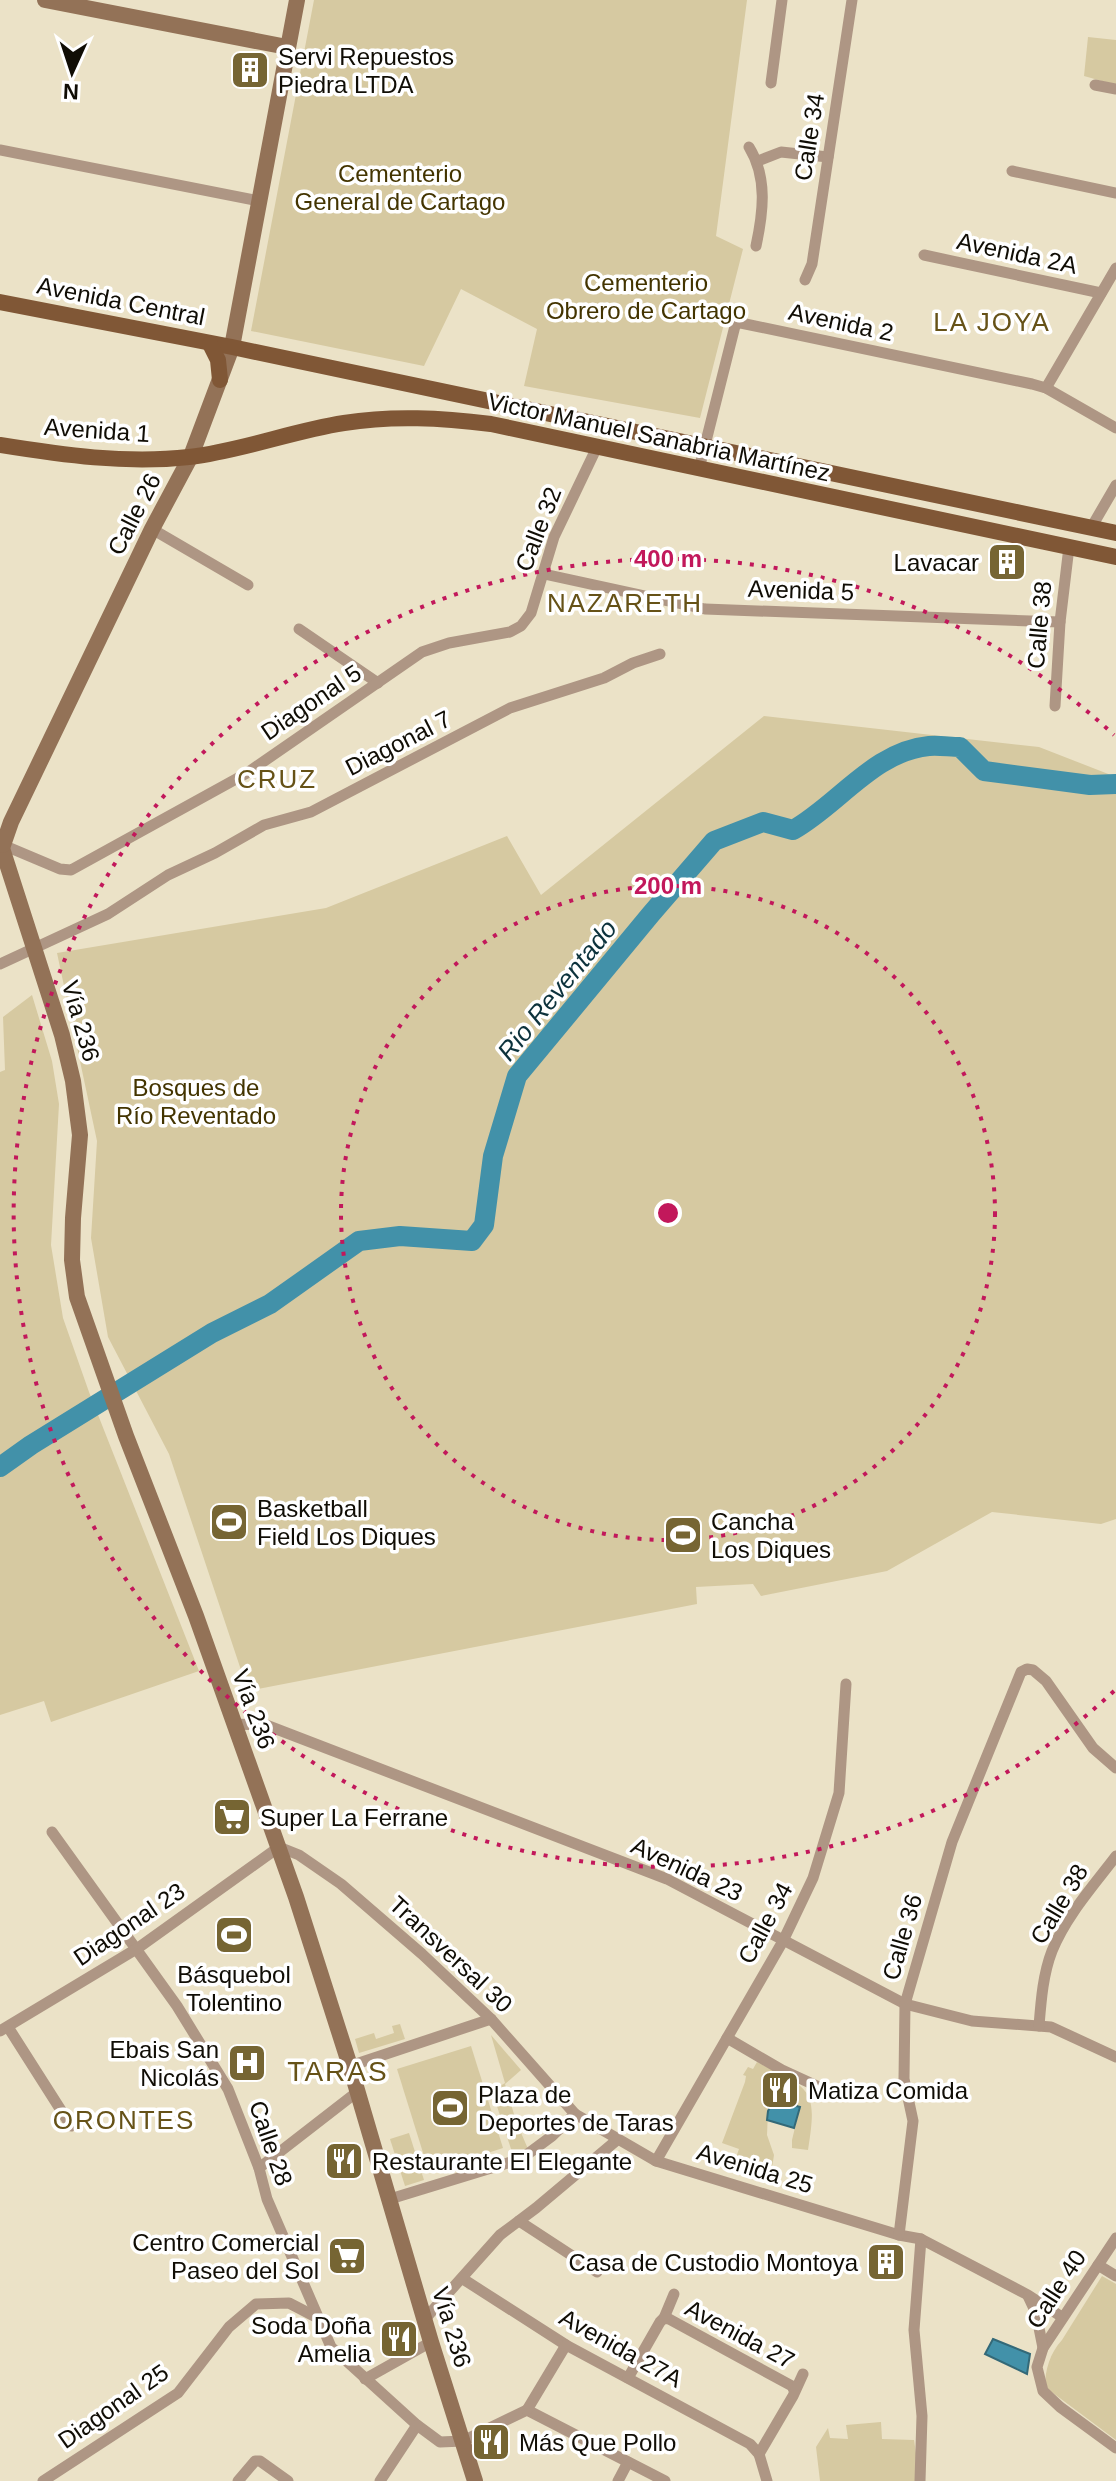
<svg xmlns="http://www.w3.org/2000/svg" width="1116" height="2481" font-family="Helvetica,sans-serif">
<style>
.green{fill:#d6c9a1}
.water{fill:#4291a9;stroke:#336978;stroke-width:2}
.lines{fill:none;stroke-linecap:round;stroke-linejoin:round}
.river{stroke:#4291a9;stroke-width:20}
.street{stroke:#ae9684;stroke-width:11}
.secondary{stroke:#937257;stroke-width:16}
.primary{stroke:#805736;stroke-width:16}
.ring{fill:none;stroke:#c2185b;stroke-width:4;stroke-dasharray:4 8}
.labels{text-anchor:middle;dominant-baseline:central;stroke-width:7;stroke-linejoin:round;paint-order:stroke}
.poi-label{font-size:24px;fill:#100d05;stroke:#fff;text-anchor:start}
.street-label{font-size:24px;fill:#100d05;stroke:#fff}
.park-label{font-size:24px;fill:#433400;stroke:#fff}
.neighbourhood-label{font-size:26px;letter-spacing:2px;fill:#665217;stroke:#fff}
.water-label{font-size:26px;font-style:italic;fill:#0c323c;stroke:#fff}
.quarter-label{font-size:28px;letter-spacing:2px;fill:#665217;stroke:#fff}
.centre{fill:#c2185b;stroke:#fff;stroke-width:4}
.ring-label{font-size:24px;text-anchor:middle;font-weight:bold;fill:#c2185b;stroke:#fff;stroke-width:7;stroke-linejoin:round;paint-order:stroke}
</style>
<rect width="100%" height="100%" fill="#ebe2c7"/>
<g class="green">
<polygon points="314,0 747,0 716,236 743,249 700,418 524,386 537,329 461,289 424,366 251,331"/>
<polygon points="1088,37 1116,40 1116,85 1084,76"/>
<polygon points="764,716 1039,747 1116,777 1116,1519 1101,1524 992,1512 887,1571 761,1596 753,1584 696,1587 697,1604 248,1691 169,1454 108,1337 91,1238 97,1141 57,953 326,908 507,836 541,895"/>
<polygon points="32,995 52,1061 59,1104 51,1245 63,1318 89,1392 199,1671 51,1722 44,1701 0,1715 0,1072 5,1070 3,1017"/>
<polygon points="238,1920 250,1937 230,1951 218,1934"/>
<polygon points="400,2024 405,2039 359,2053 355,2039 374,2033 376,2039 394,2033 392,2026"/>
<polygon points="491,2035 521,2070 505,2084 516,2121 528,2149 512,2152 492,2091 505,2083"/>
<polygon points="471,2046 503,2148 429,2172 397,2069"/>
<path d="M 757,2062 C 811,2089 818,2088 808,2150 L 792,2148 L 792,2140 L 800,2107 L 768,2111 L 767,2135 L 774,2155 L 770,2181 L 732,2169 L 739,2149 L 722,2143 L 745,2082 L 746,2076 L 743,2075 L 748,2067 L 753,2069 Z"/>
<polygon points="409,2133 424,2180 405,2186 390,2139"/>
<path d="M 1102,2276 L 1116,2284 L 1116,2440 L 1045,2387 C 1045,2370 1050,2353 1062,2340 Z"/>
<polygon points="881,2422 882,2439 914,2440 920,2481 820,2481 816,2447 828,2428 830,2438 848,2439 846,2425"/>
</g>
<g class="water">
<polygon points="774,2100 800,2107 794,2128 767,2120 768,2111"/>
<polygon points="993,2339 1030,2354 1027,2374 985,2354"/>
</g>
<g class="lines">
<path class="river" d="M 0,1467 L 31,1445 L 212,1333 L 270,1304 L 359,1241 L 400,1236 L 472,1241 L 484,1225 L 493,1156 L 517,1076 L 651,914 L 714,841 L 763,822 L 793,830 C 838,805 874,751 929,746 C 939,745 950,747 960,747 L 984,771 L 1090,785 L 1116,784"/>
<g class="street">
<polyline points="771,83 782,0"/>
<polyline points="1095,85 1116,89"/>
<path d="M 749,147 C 768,178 763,213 756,246"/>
<polyline points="0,150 259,201"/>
<polyline points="758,161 781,152 828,157"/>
<polyline points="1012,171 1116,193"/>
<polyline points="924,255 1101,293"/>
<polyline points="805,280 812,264 852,0"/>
<polyline points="1046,388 1116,268"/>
<polyline points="699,469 736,322 1032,384 1046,388 1116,428"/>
<polyline points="1091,528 1116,485"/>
<polyline points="152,529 248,585"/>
<polyline points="544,574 705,609 1060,622"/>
<polyline points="299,629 378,683"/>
<polyline points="1055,706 1060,622 1069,547"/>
<polyline points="0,848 3,845 60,869 71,870 247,773 422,652 449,643 510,632 521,626 531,613 554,537 597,447"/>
<polyline points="0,964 108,914 168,875 215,853 264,825 311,812 510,708 604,678 633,663 660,654"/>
<polyline points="234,1724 266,1725 667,1879 905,2004 972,2021 1051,2027 1116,2057"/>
<polyline points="52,1832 177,2006 228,2089 259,2168 267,2199 331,2347 417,2425 440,2442 463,2441 527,2410 665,2481"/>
<path d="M 1039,2026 C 1041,2001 1043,1974 1052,1951 C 1066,1916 1094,1885 1116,1856"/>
<polyline points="8,2027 71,2126"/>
<polyline points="0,2031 138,1948 279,1847 299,1855 341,1884 422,1954 491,2019 575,2114"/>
<polyline points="727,2038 782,2070 819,2087"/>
<polyline points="350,2066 491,2019"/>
<polyline points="656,2161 783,1941 813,1878 839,1793 846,1684"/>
<polyline points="259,2168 357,2092"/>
<polyline points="390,2199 521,2159 552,2136 575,2114 656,2161 899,2235 921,2239 1028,2295 1062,2317"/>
<polyline points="519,2221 597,2272"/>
<polyline points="899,2235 913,2121 904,2079 905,2004 952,1842 1021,1672 1027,1669 1033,1670 1046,1681 1093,1748 1116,1768"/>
<polyline points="1116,2238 1043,2348 1037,2367 1043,2391 1060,2407 1116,2448"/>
<polyline points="1098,2265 1116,2276"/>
<polyline points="463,2279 566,2345 750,2444 759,2454"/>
<polyline points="1028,2296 1036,2313 1043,2348"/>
<polyline points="664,2318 669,2319 792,2386 794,2390"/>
<polyline points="424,2320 500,2235 536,2208 617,2140"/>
<polyline points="628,2378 660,2322 664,2318 674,2294"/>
<polyline points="365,2379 431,2342"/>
<polyline points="527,2410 566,2345"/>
<polyline points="43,2481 178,2393 229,2327 256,2304 289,2303 318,2318"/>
<polyline points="238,2481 255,2461 260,2461 288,2481"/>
<polyline points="380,2481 417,2425"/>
<polyline points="618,2481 628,2462"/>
<polyline points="767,2481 759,2454 793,2396 803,2374"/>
<polyline points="920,2481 922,2416 914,2330 921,2239"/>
</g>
<g class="secondary">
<polyline points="45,0 287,47"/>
<polyline points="0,842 62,1035 73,1081 80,1135 73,1218 72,1260 77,1297 126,1436 196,1616 296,1897 350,2066 431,2342 475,2481"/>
<polyline points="3,845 11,822 152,529 191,456 232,347 297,0"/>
</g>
<g class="primary">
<polyline points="0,302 232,347 1116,533"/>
<polyline points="210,344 218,360 220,380"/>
<path d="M 0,445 C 62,455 126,464 189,457 C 241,451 292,431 344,423 C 393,415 442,418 491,424 L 1116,557"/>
</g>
</g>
<g class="ring">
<circle cx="668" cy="1213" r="327"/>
<path d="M1114 1691A654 654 0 1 1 1114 735"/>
</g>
<defs>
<g id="building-square" transform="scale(2)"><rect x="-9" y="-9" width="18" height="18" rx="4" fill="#766533" stroke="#fff"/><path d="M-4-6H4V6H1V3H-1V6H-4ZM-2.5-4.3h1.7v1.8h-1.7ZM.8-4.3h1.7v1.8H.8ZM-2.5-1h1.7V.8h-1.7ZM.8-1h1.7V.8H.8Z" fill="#fff"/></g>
<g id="stadium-square" transform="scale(2)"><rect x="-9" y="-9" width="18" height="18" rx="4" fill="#766533" stroke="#fff"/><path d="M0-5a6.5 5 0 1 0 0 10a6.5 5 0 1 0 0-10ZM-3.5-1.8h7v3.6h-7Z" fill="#fff"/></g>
<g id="supermarket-square" transform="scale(2)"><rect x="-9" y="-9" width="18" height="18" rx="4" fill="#766533" stroke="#fff"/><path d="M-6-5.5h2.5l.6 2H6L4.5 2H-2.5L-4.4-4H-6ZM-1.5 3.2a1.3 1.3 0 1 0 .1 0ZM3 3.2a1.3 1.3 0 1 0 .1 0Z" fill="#fff"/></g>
<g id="hospital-square" transform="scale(2)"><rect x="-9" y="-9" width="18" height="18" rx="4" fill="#766533" stroke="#fff"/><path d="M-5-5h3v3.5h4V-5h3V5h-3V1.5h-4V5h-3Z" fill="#fff"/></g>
<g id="restaurant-square" transform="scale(2)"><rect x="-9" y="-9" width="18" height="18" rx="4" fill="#766533" stroke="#fff"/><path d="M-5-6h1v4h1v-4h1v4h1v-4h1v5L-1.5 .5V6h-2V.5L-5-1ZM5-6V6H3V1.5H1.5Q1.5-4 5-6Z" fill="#fff"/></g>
</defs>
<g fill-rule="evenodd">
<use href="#building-square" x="250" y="70"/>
<use href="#building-square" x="1007" y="562"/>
<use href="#stadium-square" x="229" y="1522"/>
<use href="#stadium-square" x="683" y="1535"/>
<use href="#supermarket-square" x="232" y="1817"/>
<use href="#stadium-square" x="234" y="1935"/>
<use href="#hospital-square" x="247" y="2063"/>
<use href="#restaurant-square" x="780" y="2090"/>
<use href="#stadium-square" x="450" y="2108"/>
<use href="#restaurant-square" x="344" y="2161"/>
<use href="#supermarket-square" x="347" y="2256"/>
<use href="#building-square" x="886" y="2262"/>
<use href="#restaurant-square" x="399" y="2339"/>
<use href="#restaurant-square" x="491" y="2442"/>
</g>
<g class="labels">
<g class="poi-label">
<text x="278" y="56">Servi Repuestos<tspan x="278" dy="28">Piedra LTDA</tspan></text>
<text x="979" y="562" text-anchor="end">Lavacar</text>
<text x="257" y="1508">Basketball<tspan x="257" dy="28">Field Los Diques</tspan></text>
<text x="711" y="1521">Cancha<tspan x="711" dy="28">Los Diques</tspan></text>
<text x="260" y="1817">Super La Ferrane</text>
<text x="234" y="1974" text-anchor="middle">Básquebol<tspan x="234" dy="28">Tolentino</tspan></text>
<text x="219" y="2049" text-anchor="end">Ebais San<tspan x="219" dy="28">Nicolás</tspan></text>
<text x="808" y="2090">Matiza Comida</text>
<text x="478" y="2094">Plaza de<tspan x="478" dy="28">Deportes de Taras</tspan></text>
<text x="372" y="2161">Restaurante El Elegante</text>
<text x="319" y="2242" text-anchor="end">Centro Comercial<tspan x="319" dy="28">Paseo del Sol</tspan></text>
<text x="858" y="2262" text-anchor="end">Casa de Custodio Montoya</text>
<text x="371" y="2325" text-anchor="end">Soda Doña<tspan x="371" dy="28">Amelia</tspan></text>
<text x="519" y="2442">Más Que Pollo</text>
</g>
<g class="street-label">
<text transform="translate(809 137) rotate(-81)">Calle 34</text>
<text transform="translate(1017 253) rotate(12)">Avenida 2A</text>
<text transform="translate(121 301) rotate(11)">Avenida Central</text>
<text transform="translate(841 322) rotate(12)">Avenida 2</text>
<text transform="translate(97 430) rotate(4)">Avenida 1</text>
<text transform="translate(659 437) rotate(12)">Victor Manuel Sanabria Martínez</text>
<text transform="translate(134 514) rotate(-63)">Calle 26</text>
<text transform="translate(538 529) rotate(-69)">Calle 32</text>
<text transform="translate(801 590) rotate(2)">Avenida 5</text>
<text transform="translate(1039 625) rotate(-85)">Calle 38</text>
<text transform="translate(311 702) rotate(-34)">Diagonal 5</text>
<text transform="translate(398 743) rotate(-27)">Diagonal 7</text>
<text transform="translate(81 1021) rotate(74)">Vía 236</text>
<text transform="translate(254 1709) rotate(70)">Vía 236</text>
<text transform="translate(687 1869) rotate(25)">Avenida 23</text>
<text transform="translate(1059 1904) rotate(-59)">Calle 38</text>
<text transform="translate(765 1923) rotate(-62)">Calle 34</text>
<text transform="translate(129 1924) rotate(-34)">Diagonal 23</text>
<text transform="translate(902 1937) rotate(-74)">Calle 36</text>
<text transform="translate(451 1954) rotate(43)">Transversal 30</text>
<text transform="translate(271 2143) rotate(71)">Calle 28</text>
<text transform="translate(755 2168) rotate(17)">Avenida 25</text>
<text transform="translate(1056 2289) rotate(-57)">Calle 40</text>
<text transform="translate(452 2327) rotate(73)">Vía 236</text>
<text transform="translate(740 2334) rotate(28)">Avenida 27</text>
<text transform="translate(621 2348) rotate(29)">Avenida 27A</text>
<text transform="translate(113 2406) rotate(-35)">Diagonal 25</text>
</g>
<g class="park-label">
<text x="400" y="173">Cementerio<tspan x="400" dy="28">General de Cartago</tspan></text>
<text x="646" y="282">Cementerio<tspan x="646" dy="28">Obrero de Cartago</tspan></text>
<text x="196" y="1087">Bosques de<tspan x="196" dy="28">Río Reventado</tspan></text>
</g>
<g class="neighbourhood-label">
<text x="992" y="322">LA JOYA</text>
<text x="625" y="603">NAZARETH</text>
<text x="277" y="779">CRUZ</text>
<text x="124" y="2120">ORONTES</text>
</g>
<g class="water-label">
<text transform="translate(557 990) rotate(-51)">Rio Reventado</text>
</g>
<g class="quarter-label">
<text x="338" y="2071">TARAS</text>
</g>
</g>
<circle cx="668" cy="1213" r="12" class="centre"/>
<g class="ring-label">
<text x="668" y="567">400 m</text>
<text x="668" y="894">200 m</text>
</g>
<g transform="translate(72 72) rotate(183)" stroke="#ffffff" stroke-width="6" paint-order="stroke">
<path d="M0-6L14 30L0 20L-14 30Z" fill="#100d05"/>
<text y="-12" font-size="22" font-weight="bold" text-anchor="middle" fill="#100d05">N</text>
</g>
</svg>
